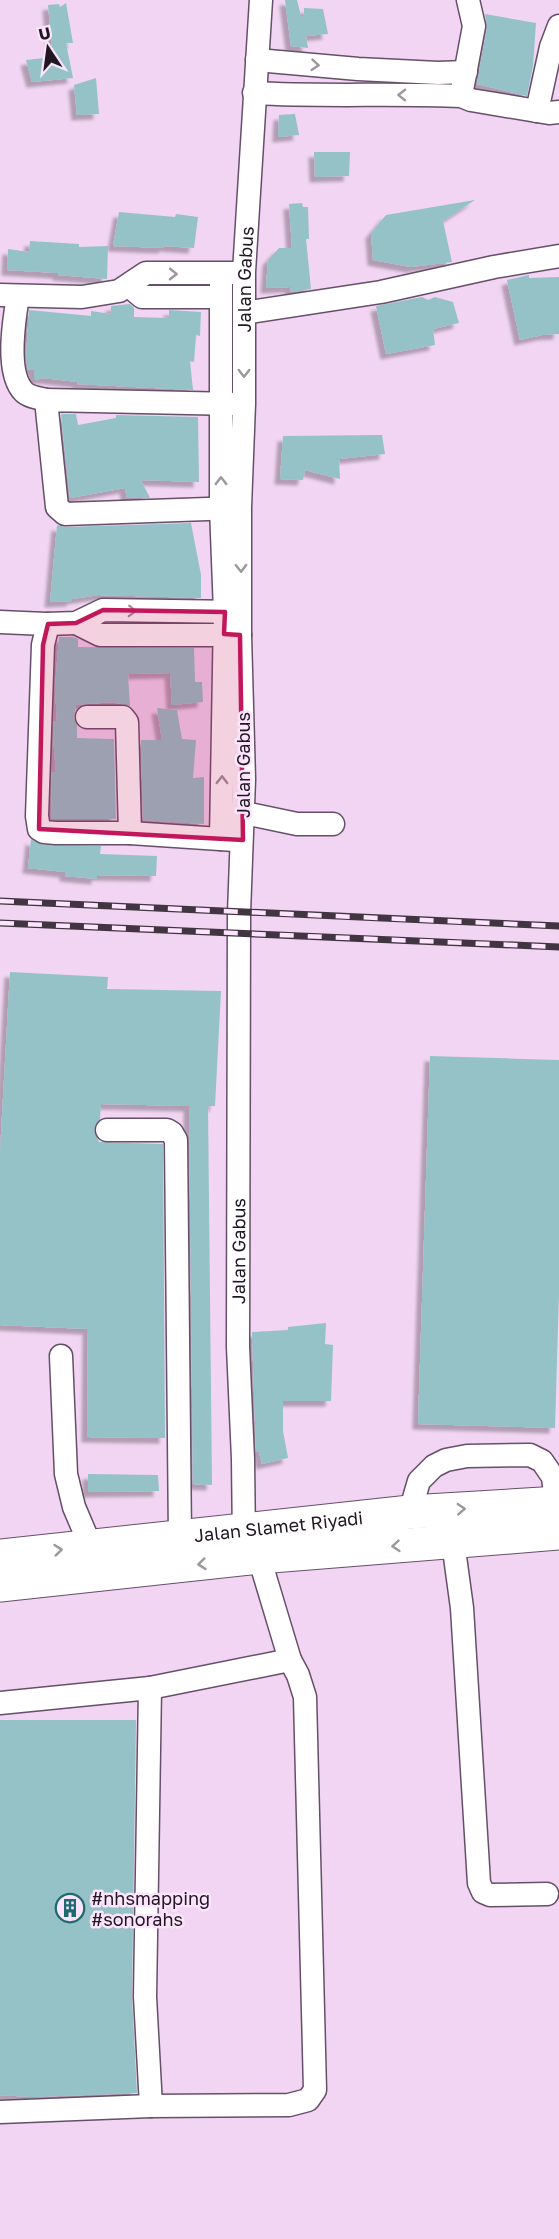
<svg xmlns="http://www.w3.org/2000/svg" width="559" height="2239" font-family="'Golos Text',sans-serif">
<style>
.building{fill:#94c2c7;filter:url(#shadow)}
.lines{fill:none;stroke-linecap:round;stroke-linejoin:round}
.minor-casing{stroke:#664f68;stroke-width:25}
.highway-casing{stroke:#664f68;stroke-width:35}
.minor{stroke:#fff;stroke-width:22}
.highway{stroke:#fff;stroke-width:33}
.rail-casing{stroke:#413542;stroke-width:7}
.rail{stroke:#fbe4fc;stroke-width:4.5;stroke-dasharray:14;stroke-linecap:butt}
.oneway{stroke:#9b979b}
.marked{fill:#c2185b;fill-opacity:0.2;stroke:#c2185b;stroke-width:4.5;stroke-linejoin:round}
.labels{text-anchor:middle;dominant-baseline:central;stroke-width:5;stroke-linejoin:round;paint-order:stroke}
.street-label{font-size:18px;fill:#201721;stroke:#fbe4fc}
.poi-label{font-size:18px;fill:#201721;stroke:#fbe4fc;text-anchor:start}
</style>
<defs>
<filter id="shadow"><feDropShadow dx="-5.5" dy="5.5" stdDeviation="1.5" flood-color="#0004"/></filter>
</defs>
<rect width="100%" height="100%" fill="#f1d5f2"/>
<g class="building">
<polygon points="285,0 297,0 301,16 304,17 304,8 323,9 328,34 306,36 308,48 291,46"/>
<polygon points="66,3 73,43 66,43 73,78 32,82 26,60 53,57 48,5 59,4 60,7"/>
<polygon points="485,14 536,23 533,66 527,96 477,84 487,28"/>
<polygon points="96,78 99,114 77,115 74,85"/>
<polygon points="295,114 299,135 278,137 279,115"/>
<polygon points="314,152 350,152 349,176 315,177"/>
<polygon points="475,200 443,221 452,262 411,267 373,260 371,233 386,215"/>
<polygon points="302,203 303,207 308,207 309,239 306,239 311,289 291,292 290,287 266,288 268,260 279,248 292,248 289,204"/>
<polygon points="119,212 175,217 176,214 198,217 194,248 164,246 164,248 113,246"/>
<polygon points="30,241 79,244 79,247 108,246 107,279 58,275 58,273 7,270 8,249 29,252"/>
<polygon points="529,275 529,278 559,277 559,334 542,335 520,340 507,280"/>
<polygon points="422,297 428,300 435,297 453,302 459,323 433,329 435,345 386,354 376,306"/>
<polygon points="130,304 134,308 134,317 169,318 169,310 201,312 200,336 196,335 194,362 190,361 193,390 77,384 78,382 43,378 34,380 34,370 28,370 26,358 29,310 91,316 91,311 111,314 111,306"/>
<polygon points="61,414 76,414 78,425 116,418 116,415 198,417 199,482 141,480 150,498 127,498 125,488 70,498"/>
<polygon points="382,435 385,454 339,459 340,479 305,470 303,480 280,479 283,436"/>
<polygon points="191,523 201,575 201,598 99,595 72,599 72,601 50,602 57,525 65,527"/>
<polygon points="59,637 73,637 78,639 78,647 194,648 195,682 202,682 203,702 172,705 170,673 128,674 130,706 112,702 76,705 74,718 77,725 77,738 114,739 116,819 51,819 52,772 56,772 53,736 54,721 57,721 55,687"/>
<polygon points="157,708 177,710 182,739 196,740 193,778 204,777 204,824 143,820 141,740 162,740"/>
<polygon points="31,839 43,845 101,846 100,854 157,856 156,876 97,875 97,879 65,876 65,872 28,868"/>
<polygon points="10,972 108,977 107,989 221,991 215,1106 208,1106 212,1485 193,1484 189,1106 101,1104 100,1119 94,1129 99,1142 163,1144 165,1438 87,1437 88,1329 0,1325 0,1152"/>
<polygon points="430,1056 559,1060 559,1292 555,1428 418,1424"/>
<polygon points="326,1323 325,1344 333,1345 331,1401 283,1401 283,1431 288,1458 262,1464 259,1452 256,1452 252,1332 288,1330 288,1327"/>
<polygon points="88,1474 158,1475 159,1491 88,1492"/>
<polygon points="0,1720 136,1720 132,1997 137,2093 32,2097 0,2095"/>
</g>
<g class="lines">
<g class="minor-casing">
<g id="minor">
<polyline points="257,60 358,69 438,73 466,72"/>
<polyline points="463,85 474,26 468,0"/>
<path d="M 254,93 C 323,97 392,93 461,96 L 471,100 L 549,113 L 559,112"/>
<polyline points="537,111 551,47 559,26"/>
<polyline points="221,274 221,508 225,612 221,839"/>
<polyline points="129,286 142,297 220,297"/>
<polyline points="0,295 82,297 119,291 146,273 235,273"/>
<path d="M 18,296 C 14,320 5,373 24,392 C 29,397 39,398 46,400"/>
<polyline points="244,313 381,292 494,267 559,256"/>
<polyline points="236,508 65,514 57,507 46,400 236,404"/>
<polyline points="0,622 46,624 76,623 103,610 239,612"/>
<polyline points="76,623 100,635 240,635"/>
<polyline points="48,624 43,645 37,816 39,829 44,832 56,833 130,833 235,840"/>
<polyline points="87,717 123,717 127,722 130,833"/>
<polyline points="244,813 297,824 333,824"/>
<polyline points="107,1130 167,1130 172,1133 176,1140 180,1538"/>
<polyline points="61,1356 66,1474 74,1507 91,1547"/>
<polyline points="410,1512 419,1481 434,1466 446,1460 467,1456 530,1455 542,1461 553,1477 556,1503"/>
<path id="s1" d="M 244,1542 L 243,1459 L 238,1347 L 239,913 L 244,779 L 240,635 L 240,507 L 244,404 L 244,272 L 261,0"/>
<polyline points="453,1542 462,1608 479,1883 483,1892 490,1895 547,1894"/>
<polyline points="150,1688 145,1997 151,2106"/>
<polyline points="0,1703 150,1688 290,1660"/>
<polyline points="0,2112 151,2106 289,2105 308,2100 315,2090 305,1697 298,1675 290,1660 259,1557"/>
</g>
</g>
<g class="highway-casing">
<g id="highway">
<path id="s2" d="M 0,1556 L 410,1512 L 559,1503"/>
<polyline points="0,1585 259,1557 559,1533"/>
</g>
</g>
<use href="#minor" class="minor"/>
<use href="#highway" class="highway"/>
<g class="rail-casing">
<g id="rail">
<polyline points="0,901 559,926"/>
<polyline points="0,923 559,947"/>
</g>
</g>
<use href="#rail" class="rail"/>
</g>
<defs><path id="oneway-chevron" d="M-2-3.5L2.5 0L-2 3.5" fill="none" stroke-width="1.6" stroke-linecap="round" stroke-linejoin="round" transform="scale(1.5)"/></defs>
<g class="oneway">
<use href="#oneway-chevron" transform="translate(315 65) rotate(5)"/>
<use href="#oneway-chevron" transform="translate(402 95) rotate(-179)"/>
<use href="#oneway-chevron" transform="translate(173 274) rotate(1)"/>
<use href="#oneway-chevron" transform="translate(244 373) rotate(90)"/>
<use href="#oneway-chevron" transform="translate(221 481) rotate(-90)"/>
<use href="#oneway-chevron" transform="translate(241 568) rotate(89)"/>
<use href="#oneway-chevron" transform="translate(132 611) rotate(2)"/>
<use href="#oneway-chevron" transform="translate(222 780) rotate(-89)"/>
<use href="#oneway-chevron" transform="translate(461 1509) rotate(-3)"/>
<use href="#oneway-chevron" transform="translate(396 1546) rotate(175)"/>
<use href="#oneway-chevron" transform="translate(58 1550) rotate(-6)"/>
<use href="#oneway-chevron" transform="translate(202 1564) rotate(174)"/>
</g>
<path class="marked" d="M 103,610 L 225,612 L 224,634 L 240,635 L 243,840 L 39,829 L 43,645 L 48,624 L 76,623 Z"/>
<defs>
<g id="building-ring" transform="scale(1.5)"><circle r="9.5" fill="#fbe4fc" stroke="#1e6a70" stroke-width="1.5"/><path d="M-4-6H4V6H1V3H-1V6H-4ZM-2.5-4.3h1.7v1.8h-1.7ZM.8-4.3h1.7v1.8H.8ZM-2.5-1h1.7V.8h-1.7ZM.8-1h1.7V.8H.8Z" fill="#1e6a70"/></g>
</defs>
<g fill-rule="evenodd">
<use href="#building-ring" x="70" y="1908"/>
</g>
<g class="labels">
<g class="street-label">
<text stroke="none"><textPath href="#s1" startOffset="1263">Jalan Gabus</textPath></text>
<text transform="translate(243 765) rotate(-90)">Jalan Gabus</text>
<text stroke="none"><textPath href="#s1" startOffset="291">Jalan Gabus</textPath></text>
<text stroke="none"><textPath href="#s2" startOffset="280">Jalan Slamet Riyadi</textPath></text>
</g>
<g class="poi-label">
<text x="91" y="1898">#nhsmapping<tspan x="91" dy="21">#sonorahs</tspan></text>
</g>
</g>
<g transform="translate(48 48) rotate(347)" stroke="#fbe4fc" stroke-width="4.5" paint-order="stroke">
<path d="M0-4.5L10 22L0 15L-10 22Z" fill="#201721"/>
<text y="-9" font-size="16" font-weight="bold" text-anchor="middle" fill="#201721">U</text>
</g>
</svg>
